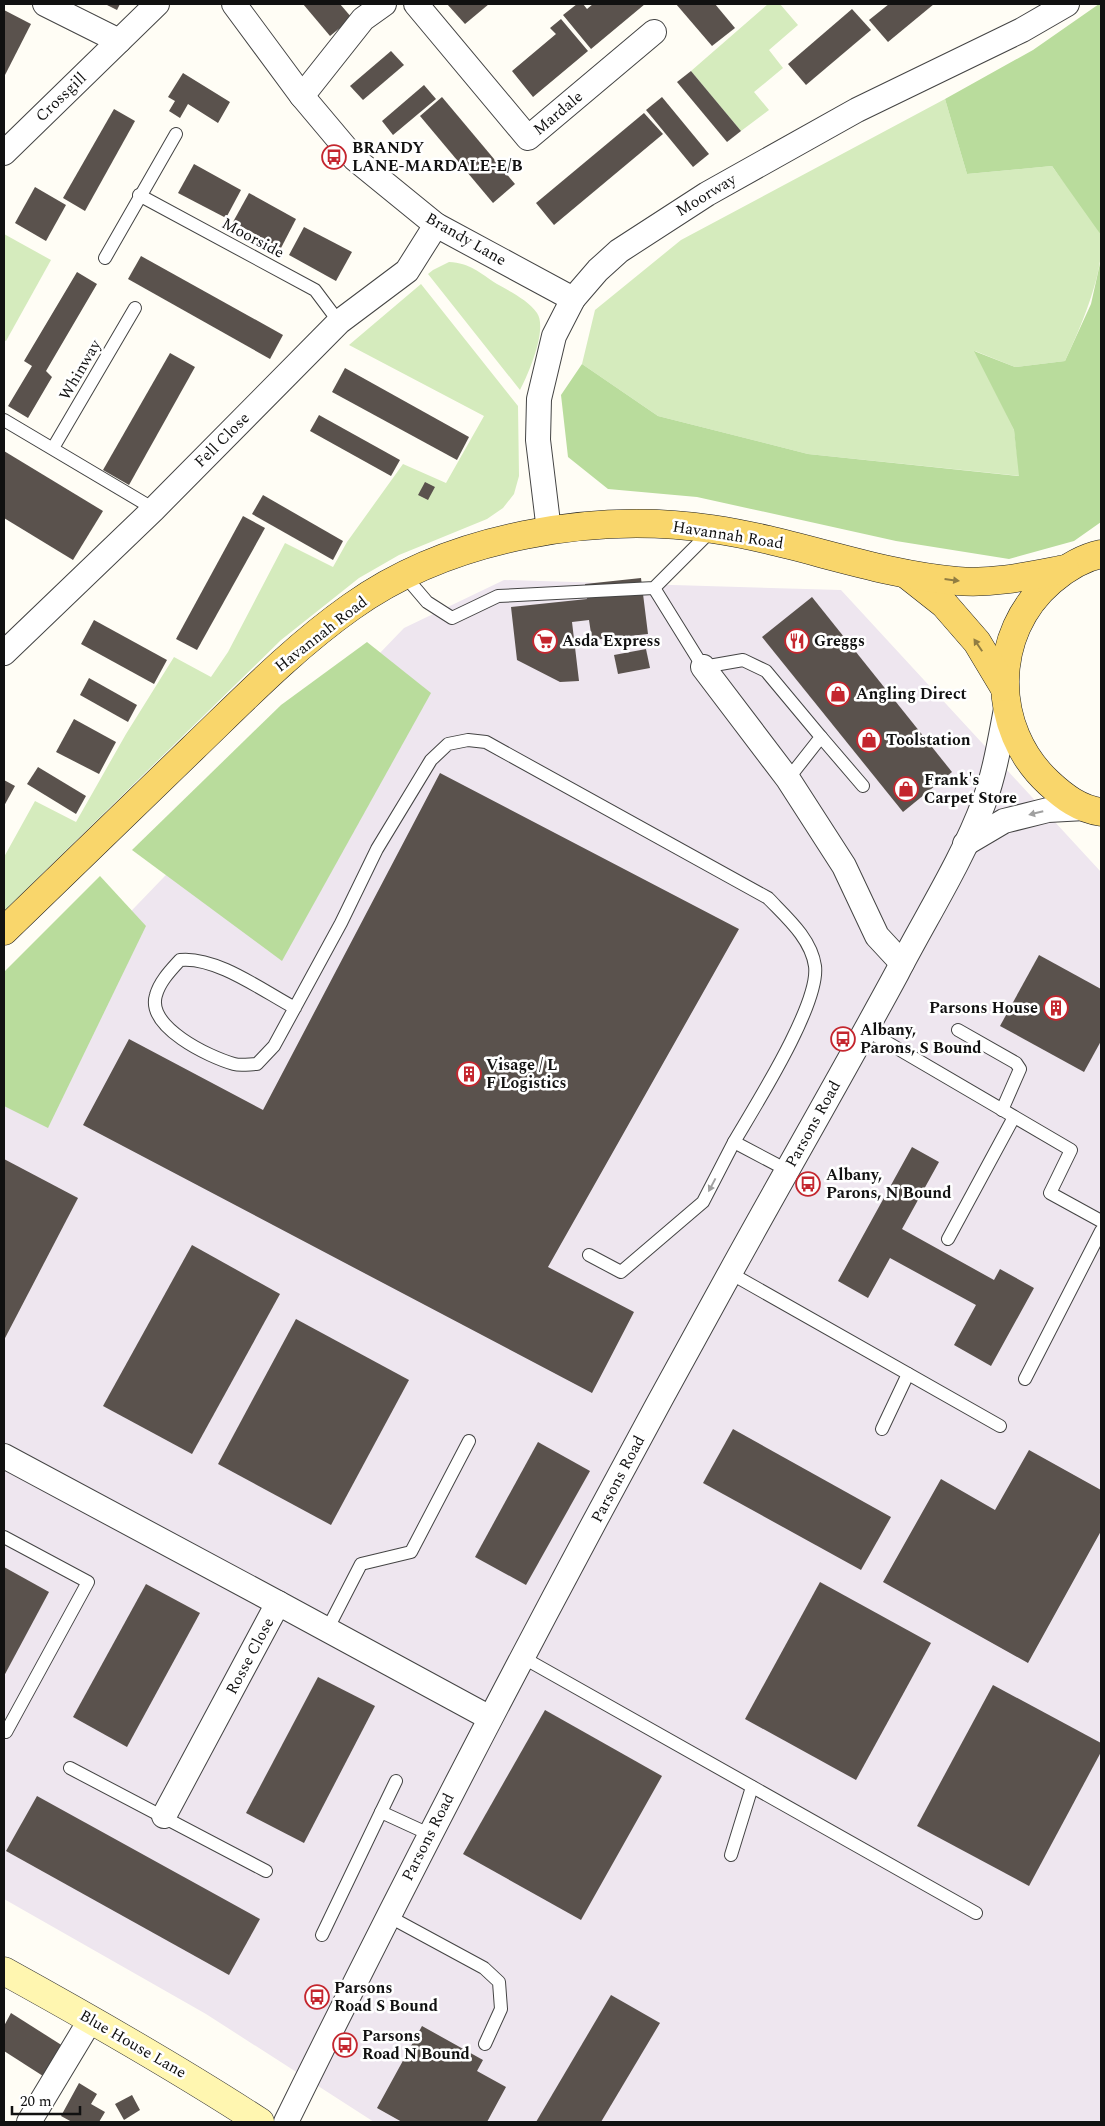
<svg xmlns="http://www.w3.org/2000/svg" width="1105" height="2126" font-family="Spectral,serif">
<style>
.industrial{fill:#eee6ef}
.green{fill:#d5ebbd}
.forest{fill:#b9dc9c}
.building{fill:#5a524d}
.lines{fill:none;stroke-linecap:round;stroke-linejoin:round}
.lane-casing{stroke:#444;stroke-width:14}
.street-casing{stroke:#444;stroke-width:26}
.secondary-casing{stroke:#333;stroke-width:29}
.primary-casing{stroke:#222;stroke-width:29}
.lane{stroke:#fff;stroke-width:12}
.street{stroke:#fff;stroke-width:24}
.secondary{stroke:#fff6b0;stroke-width:28}
.primary{stroke:#f9d66b;stroke-width:28}
.oneway{fill:#917d42}
.oneway2{fill:#a0a0a0}
.labels{text-anchor:middle;dominant-baseline:central;stroke-width:5;stroke-linejoin:round;paint-order:stroke}
.street-label{font-size:16px;fill:#111;stroke:#fff}
.poi-label{font-size:16px;font-weight:bold;fill:#111;stroke:#fff;text-anchor:start}
</style>
<rect width="100%" height="100%" fill="#fffdf5"/>
<polygon class="industrial" points="504,580 841,590 1101,872 1101,2122 374,2122 206,2014 4,1899 4,1043 404,628"/>
<g class="green">
<polygon points="768,4 780,4 798,25 769,50 783,68 754,92 769,110 741,131 691,71"/>
<path d="M 945,99 L 967,174 L 1052,166 C 1060,178 1099,226 1101,236 C 1105,272 1080,329 1065,361 L 1015,367 L 975,351 L 1014,430 L 1020,476 L 808,454 L 658,416 L 582,364 L 595,310 L 681,240 Z"/>
<polygon points="4,234 51,260 6,341 4,340"/>
<path d="M 449,262 C 470,263 480,273 497,284 C 511,292 528,300 537,313 C 548,329 528,375 520,390 L 428,274 L 433,270 Z"/>
<polygon points="421,284 518,406 519,476 514,494 503,508 487,519 399,555 359,578 281,640 4,911 4,857 35,801 76,822 126,734 174,657 211,677 228,652 285,543 333,567 347,542 403,464 446,483 484,416 349,345"/>
</g>
<g class="forest">
<polygon points="1099,4 1101,4 1101,235 1052,166 967,174 945,99 1033,50"/>
<polygon points="1101,259 1101,522 1074,541 1009,559 896,541 697,497 608,489 568,457 561,395 582,364 658,416 808,454 1019,476 1014,430 974,351 1015,367 1065,361 1091,304"/>
<polygon points="367,642 431,693 282,961 132,850 281,705"/>
<polygon points="100,876 146,926 48,1128 4,1106 4,972"/>
</g>
<g class="building">
<polygon points="105,4 120,4 117,10"/>
<polygon points="303,4 340,4 352,18 330,36"/>
<polygon points="447,4 489,4 465,24"/>
<polygon points="577,4 583,4 587,9 593,4 645,4 591,49 563,15"/>
<polygon points="676,4 715,4 735,28 712,46"/>
<polygon points="889,4 934,4 888,42 869,20"/>
<polygon points="852,9 871,30 806,85 788,64"/>
<polygon points="4,10 31,24 4,77"/>
<polygon points="561,19 588,51 533,97 512,71 556,34 550,28"/>
<polygon points="391,51 404,65 363,100 350,86"/>
<polygon points="691,71 741,131 727,142 677,82"/>
<polygon points="183,73 230,102 218,123 188,104 180,118 169,111 175,101 168,97"/>
<polygon points="424,85 436,99 393,135 382,121"/>
<polygon points="442,97 515,184 493,203 420,116"/>
<polygon points="662,97 709,154 693,167 646,110"/>
<polygon points="114,109 135,121 85,211 63,198"/>
<polygon points="644,113 663,134 554,225 536,203"/>
<polygon points="194,164 241,190 226,218 178,193"/>
<polygon points="35,187 66,205 46,241 15,223"/>
<polygon points="249,193 296,219 281,248 233,222"/>
<polygon points="304,227 352,252 336,281 289,255"/>
<polygon points="141,256 283,335 270,359 128,279"/>
<polygon points="77,272 97,284 46,371 52,377 28,418 8,406 32,366 24,361"/>
<polygon points="170,353 195,367 129,485 103,470"/>
<polygon points="345,368 469,437 457,460 332,392"/>
<polygon points="319,415 400,460 391,476 310,431"/>
<polygon points="4,451 103,511 73,560 4,518"/>
<polygon points="425,482 435,487 428,500 418,495"/>
<polygon points="263,495 343,541 333,560 252,514"/>
<polygon points="243,516 265,528 197,650 176,639"/>
<polygon points="641,578 648,634 592,640 589,620 572,622 579,681 560,682 517,660 511,607 587,599 585,584"/>
<polygon points="812,597 952,772 903,812 762,637"/>
<polygon points="94,620 167,660 154,684 81,644"/>
<polygon points="646,649 650,668 618,674 614,655"/>
<polygon points="89,678 137,705 128,722 80,695"/>
<polygon points="74,719 116,742 99,774 56,752"/>
<polygon points="38,767 86,796 76,814 27,784"/>
<polygon points="440,773 739,929 548,1267 634,1312 592,1393 83,1125 129,1039 263,1110"/>
<polygon points="4,780 15,786 4,806"/>
<polygon points="1039,955 1101,989 1101,1041 1084,1072 1000,1026"/>
<polygon points="912,1147 939,1162 902,1229 994,1280 1000,1269 1034,1288 991,1366 954,1345 976,1305 890,1258 868,1298 838,1281"/>
<polygon points="4,1159 78,1198 4,1340"/>
<polygon points="192,1245 280,1294 192,1454 103,1406"/>
<polygon points="296,1319 409,1380 331,1525 218,1464"/>
<polygon points="733,1429 891,1517 861,1570 703,1483"/>
<polygon points="538,1442 590,1471 526,1585 475,1557"/>
<polygon points="1029,1450 1101,1490 1101,1531 1028,1663 883,1582 941,1479 995,1510"/>
<polygon points="4,1567 49,1592 4,1676"/>
<polygon points="820,1582 931,1643 856,1780 745,1719"/>
<polygon points="146,1584 200,1613 127,1747 73,1717"/>
<polygon points="318,1677 375,1706 304,1843 246,1813"/>
<polygon points="993,1685 1101,1743 1101,1752 1029,1886 917,1826"/>
<polygon points="545,1710 662,1776 581,1920 463,1854"/>
<polygon points="37,1796 260,1919 229,1975 6,1851"/>
<polygon points="611,1995 660,2023 601,2122 536,2122"/>
<polygon points="11,2013 63,2046 43,2076 4,2051 4,2026"/>
<polygon points="422,2026 483,2060 477,2071 506,2087 487,2122 402,2122 377,2108"/>
<polygon points="79,2083 97,2094 91,2104 105,2112 99,2122 72,2122 61,2116"/>
<polygon points="132,2095 140,2110 124,2120 115,2104"/>
</g>
<g class="lines">
<g class="lane-casing">
<g id="lane">
<polyline points="139,195 315,290 339,322"/>
<polyline points="105,258 176,134"/>
<polyline points="4,420 154,509"/>
<polyline points="53,448 135,308"/>
<polyline points="404,575 427,602 452,618 498,596 654,588 711,531"/>
<polyline points="654,588 703,667 743,660 766,671 821,737 788,779"/>
<polyline points="821,737 863,786"/>
<path d="M 295,1008 C 263,991 216,956 180,960 C 171,970 160,981 156,995 C 146,1027 209,1057 234,1064 C 241,1066 250,1064 257,1064 L 274,1046 L 341,923 L 377,849 L 431,760 L 448,744 L 468,740 L 486,742 L 768,898 C 786,917 811,938 815,966 C 820,1004 755,1106 734,1142 L 787,1170"/>
<polyline points="866,1030 1071,1150 1050,1193 1101,1221"/>
<polyline points="958,1030 1016,1063 1020,1069 1002,1110"/>
<polyline points="948,1239 1014,1117"/>
<polyline points="589,1255 621,1272 703,1202 734,1142"/>
<polyline points="730,1273 1000,1426"/>
<polyline points="1025,1379 1101,1231"/>
<polyline points="882,1429 908,1374"/>
<polyline points="4,1537 88,1582 6,1732"/>
<polyline points="327,1630 361,1564 411,1552 469,1441"/>
<polyline points="522,1657 976,1913"/>
<polyline points="70,1768 266,1871"/>
<polyline points="381,1812 396,1781"/>
<polyline points="731,1855 752,1787"/>
<polyline points="388,1916 484,1968 499,1982 501,2009 485,2044"/>
<polyline points="322,1935 381,1812 429,1834"/>
</g>
</g>
<g class="street-casing">
<g id="street">
<polyline points="45,4 119,41"/>
<polyline points="234,4 302,96 355,159 436,225 573,299"/>
<polyline points="416,4 528,138 654,32"/>
<polyline points="302,96 363,19 384,4"/>
<polyline points="4,153 157,4"/>
<polyline points="549,531 538,440 539,399 554,336 573,299 598,270 619,251 707,194 857,110 1022,30 1067,4"/>
<polyline points="4,653 154,509 339,322 407,271 436,225"/>
<polyline points="703,667 788,779 844,866 877,936 902,963"/>
<polyline points="965,844 1004,821 1048,810 1085,808"/>
<polyline points="4,1456 278,1603"/>
<polyline points="164,1816 278,1603 490,1718"/>
<polyline points="29,2122 91,2019"/>
<path d="M 286,2122 C 427,1835 575,1553 730,1273 C 785,1173 843,1073 897,973 C 926,917 962,861 984,802 C 995,772 1000,740 1006,709"/>
</g>
</g>
<g class="secondary-casing">
<path id="secondary" d="M 4,1971 C 91,2019 177,2068 260,2122"/>
</g>
<g class="primary-casing">
<g id="primary">
<path d="M 1101,554 C 1082,558 1066,568 1051,581 C 990,633 990,729 1049,783 C 1064,797 1080,809 1101,812"/>
<polyline points="906,574 944,604 977,642 1004,687"/>
<path d="M 4,931 C 67,870 129,810 192,749 C 243,700 293,648 351,607 C 450,536 594,512 712,529 C 795,541 874,574 957,581 C 994,584 1029,576 1065,569"/>
</g>
</g>
<use href="#lane" class="lane"/>
<use href="#street" class="street"/>
<use href="#secondary" class="secondary"/>
<use href="#primary" class="primary"/>
</g>
<defs><path id="oneway-solid" d="M-6-.8H1V-3.2L6.5 0L1 3.2V.8H-6Z" transform="scale(1.25)"/></defs>
<g class="oneway">
<use href="#oneway-solid" transform="translate(952 580) rotate(7)"/>
<use href="#oneway-solid" transform="translate(978 645) rotate(-124)"/>
</g>
<g class="oneway2">
<use href="#oneway-solid" transform="translate(1036 813) rotate(166)"/>
<use href="#oneway-solid" transform="translate(712 1185) rotate(118)"/>
</g>
<defs>
<g id="bus-ring" transform="scale(1.25)"><circle r="9.5" fill="#fff" stroke="#c4262e" stroke-width="1.5"/><path d="M-5-6H5V4H4V6H2V4H-2V6H-4V4H-5ZM-3.5-4V0h7V-4ZM-3.5 1.2v1.5H-2V1.2ZM2 1.2v1.5H3.5V1.2Z" fill="#c4262e"/></g>
<g id="supermarket-ring" transform="scale(1.25)"><circle r="9.5" fill="#fff" stroke="#c4262e" stroke-width="1.5"/><path d="M-6-5.5h2.5l.6 2H6L4.5 2H-2.5L-4.4-4H-6ZM-1.5 3.2a1.3 1.3 0 1 0 .1 0ZM3 3.2a1.3 1.3 0 1 0 .1 0Z" fill="#c4262e"/></g>
<g id="restaurant-ring" transform="scale(1.25)"><circle r="9.5" fill="#fff" stroke="#c4262e" stroke-width="1.5"/><path d="M-5-6h1v4h1v-4h1v4h1v-4h1v5L-1.5 .5V6h-2V.5L-5-1ZM5-6V6H3V1.5H1.5Q1.5-4 5-6Z" fill="#c4262e"/></g>
<g id="shop-ring" transform="scale(1.25)"><circle r="9.5" fill="#fff" stroke="#c4262e" stroke-width="1.5"/><path d="M-5-2.5h2.3a2.7 3.5 0 0 1 5.4 0H5L5.5 6h-11ZM-1.5-2.5h3a1.5 2.3 0 0 0-3 0Z" fill="#c4262e"/></g>
<g id="building-ring" transform="scale(1.25)"><circle r="9.5" fill="#fff" stroke="#c4262e" stroke-width="1.5"/><path d="M-4-6H4V6H1V3H-1V6H-4ZM-2.5-4.3h1.7v1.8h-1.7ZM.8-4.3h1.7v1.8H.8ZM-2.5-1h1.7V.8h-1.7ZM.8-1h1.7V.8H.8Z" fill="#c4262e"/></g>
</defs>
<g fill-rule="evenodd">
<use href="#bus-ring" x="334" y="157"/>
<use href="#supermarket-ring" x="545" y="641"/>
<use href="#restaurant-ring" x="797" y="641"/>
<use href="#shop-ring" x="838" y="694"/>
<use href="#shop-ring" x="869" y="740"/>
<use href="#shop-ring" x="906" y="789"/>
<use href="#building-ring" x="1056" y="1008"/>
<use href="#bus-ring" x="843" y="1039"/>
<use href="#building-ring" x="469" y="1074"/>
<use href="#bus-ring" x="808" y="1184"/>
<use href="#bus-ring" x="317" y="1997"/>
<use href="#bus-ring" x="345" y="2045"/>
</g>
<g class="labels">
<g class="street-label">
<text transform="translate(61 97) rotate(-44)">Crossgill</text>
<text transform="translate(558 113) rotate(-40)">Mardale</text>
<text transform="translate(706 195) rotate(-31)">Moorway</text>
<text transform="translate(253 238) rotate(28)">Moorside</text>
<text transform="translate(466 239) rotate(30)">Brandy Lane</text>
<text transform="translate(80 370) rotate(-60)">Whinway</text>
<text transform="translate(222 440) rotate(-45)">Fell Close</text>
<text transform="translate(728 535) rotate(9)">Havannah Road</text>
<text transform="translate(321 634) rotate(-38)">Havannah Road</text>
<text transform="translate(813 1124) rotate(-61)">Parsons Road</text>
<text transform="translate(618 1479) rotate(-62)">Parsons Road</text>
<text transform="translate(250 1656) rotate(-62)">Rosse Close</text>
<text transform="translate(428 1837) rotate(-63)">Parsons Road</text>
<text transform="translate(133 2044) rotate(30)">Blue House Lane</text>
</g>
<g class="poi-label">
<text x="352" y="148">BRANDY<tspan x="352" dy="18">LANE-MARDALE-E/B</tspan></text>
<text x="562" y="641">Asda Express</text>
<text x="814" y="641">Greggs</text>
<text x="856" y="694">Angling Direct</text>
<text x="886" y="740">Toolstation</text>
<text x="924" y="780">Frank's<tspan x="924" dy="18">Carpet Store</tspan></text>
<text x="1038" y="1008" text-anchor="end">Parsons House</text>
<text x="860" y="1030">Albany,<tspan x="860" dy="18">Parons, S Bound</tspan></text>
<text x="486" y="1065">Visage / L<tspan x="486" dy="18">F Logistics</tspan></text>
<text x="826" y="1175">Albany,<tspan x="826" dy="18">Parons, N Bound</tspan></text>
<text x="334" y="1988">Parsons<tspan x="334" dy="18">Road S Bound</tspan></text>
<text x="362" y="2036">Parsons<tspan x="362" dy="18">Road N Bound</tspan></text>
</g>
</g>
<rect width="1105" height="2126" fill="none" stroke="#111111" stroke-width="10"/>
<path d="M12 2106v8h68v-8" fill="none" stroke="#111111" stroke-width="2.5"/>
<text x="20" y="2106" font-size="15" fill="#111111" stroke="#ffffff" stroke-width="4" paint-order="stroke">20 m</text>
</svg>
